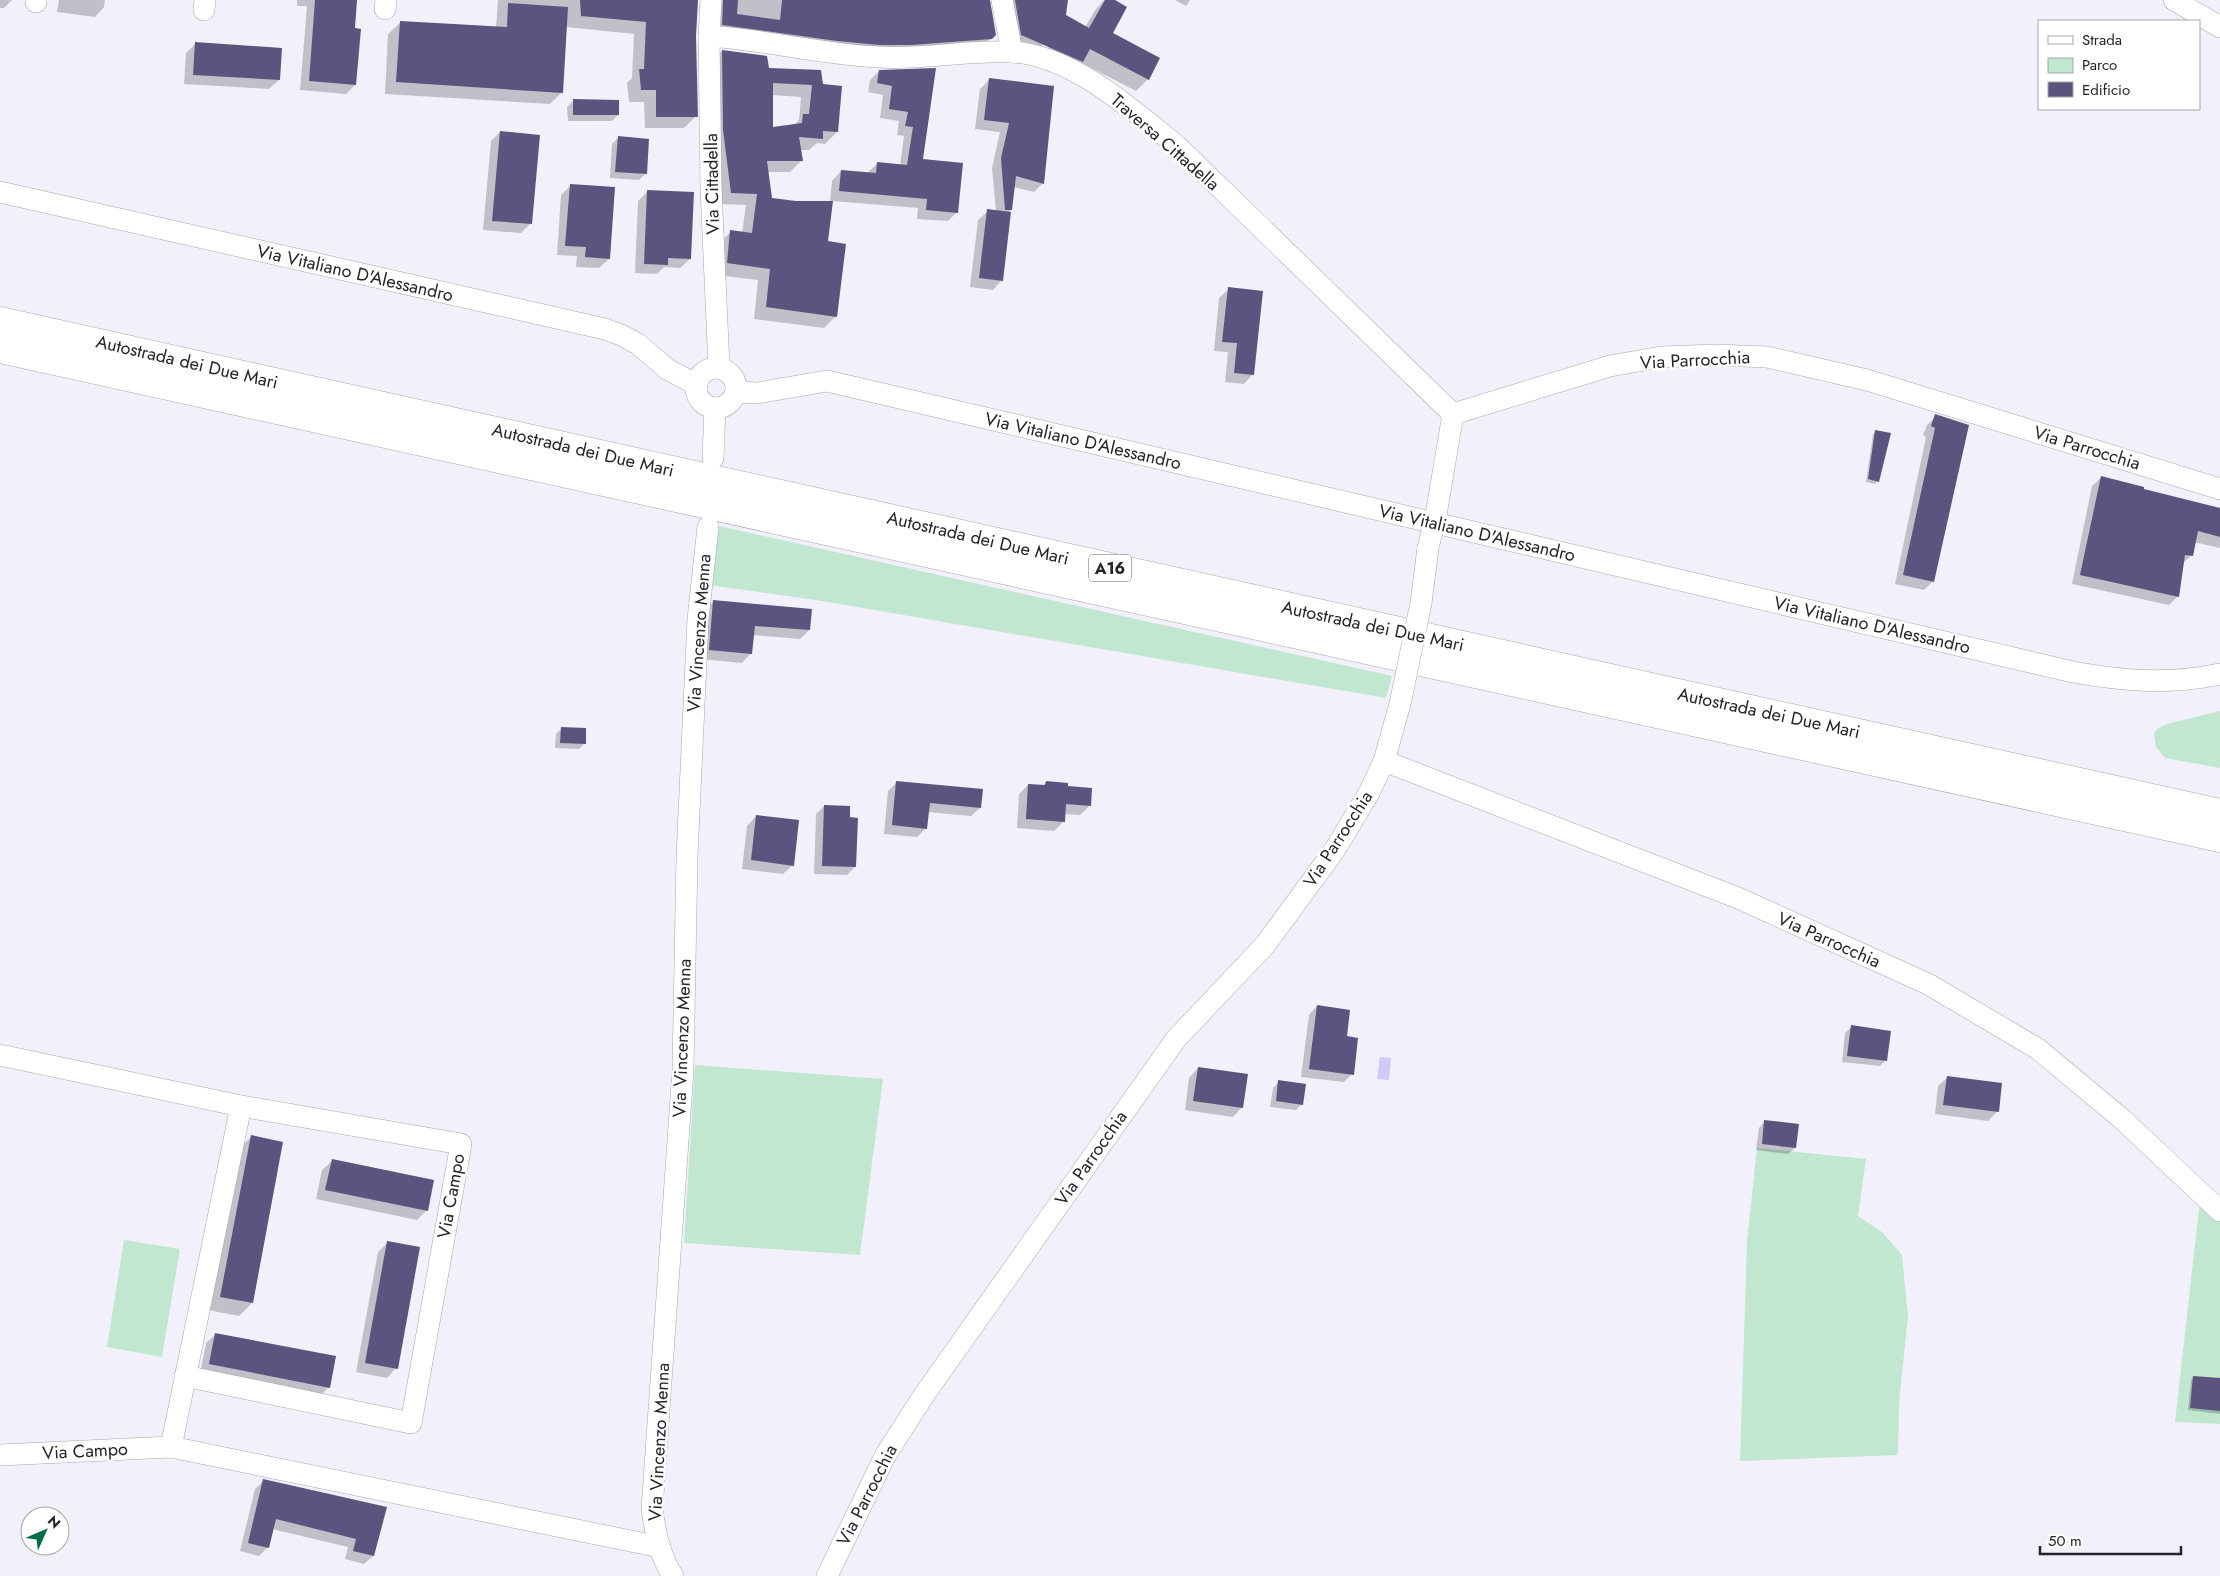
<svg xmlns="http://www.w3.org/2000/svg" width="2220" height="1576" font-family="Jost,sans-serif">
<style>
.green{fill:#c1e7d0}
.water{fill:#d1c8fc}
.shadow{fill:#0003;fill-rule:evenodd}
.building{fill:#5c537f;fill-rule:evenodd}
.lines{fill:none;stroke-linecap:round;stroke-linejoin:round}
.street-casing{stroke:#a7a6af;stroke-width:22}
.highway-casing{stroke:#a7a6af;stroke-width:29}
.street{stroke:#fff;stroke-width:21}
.highway{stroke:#fff;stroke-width:28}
.street-bridge-casing{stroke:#a7a6af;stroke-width:22;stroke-linecap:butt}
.street-bridge{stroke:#fff;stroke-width:21}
.labels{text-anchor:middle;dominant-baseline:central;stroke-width:5;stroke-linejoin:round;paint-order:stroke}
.shield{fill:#fff;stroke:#666568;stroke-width:1}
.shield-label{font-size:16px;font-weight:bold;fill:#242327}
.street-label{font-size:18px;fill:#242327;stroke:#fff}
</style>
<rect width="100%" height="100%" fill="#f2f1fb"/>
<g class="green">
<polygon points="719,526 1392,676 1386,698 822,601 709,585"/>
<polygon points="2220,711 2220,768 2165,758 2156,747 2154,734 2157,729 2167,724"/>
<polygon points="695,1065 883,1079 860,1255 684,1243"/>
<polygon points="1757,1148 1866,1159 1858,1216 1882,1232 1902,1255 1908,1316 1899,1403 1898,1455 1740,1461 1747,1241"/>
<polygon points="2200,1200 2220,1220 2220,1424 2175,1422"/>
<polygon points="124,1240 180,1249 162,1357 107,1347"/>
</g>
<polygon class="water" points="1380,1057 1391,1058 1389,1080 1377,1079"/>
<g class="shadow">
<polygon points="0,0 12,0 4,8 0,8"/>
<polygon points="59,0 105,0 104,7 95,17 57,12"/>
<polygon points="297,0 356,0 354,29 355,85 346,94 300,90 307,6 297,6"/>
<polygon points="498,0 697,0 695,36 696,116 684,128 645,128 644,102 629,102 627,83 632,78 634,34 566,27 562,92 550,104 385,94 388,34 401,22 496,28"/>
<polygon points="701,0 991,0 989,0 991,38 979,51 882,57 711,36"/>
<polygon points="994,0 1039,0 1043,45 1031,57 1010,47"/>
<polygon points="1104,0 1112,0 1111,34 1148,79 1136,91 1080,62 1070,72 1047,62 1050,26 1085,27 1096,9"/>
<polygon points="1175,0 1190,0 1186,6"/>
<polygon points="196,43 281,49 279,80 269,89 184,84 186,53"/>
<path d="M 722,51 L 768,69 L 822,85 L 837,132 L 825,144 L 817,143 L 809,150 L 800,150 L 802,160 L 790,172 L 767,172 L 771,199 L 796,202 L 830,202 L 832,181 L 841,171 L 867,173 L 877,164 L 900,166 L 904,136 L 897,135 L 899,121 L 880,118 L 883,95 L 868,92 L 870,80 L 879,71 L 935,69 L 921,160 L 957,212 L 948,221 L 917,219 L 918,208 L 832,201 L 826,242 L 836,316 L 824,328 L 754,319 L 758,280 L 716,275 L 719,243 L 731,232 L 742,233 L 746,205 L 720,204 L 710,63 ZM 772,95 L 801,97 L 799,120 L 793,126 L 771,129 Z"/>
<polygon points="989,80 1043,183 1034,192 1014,187 1011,210 1008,213 1002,280 993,290 970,287 978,220 988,211 996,212 992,168 1000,132 975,129 980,89"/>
<polygon points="573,101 618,115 612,121 568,121 567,107"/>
<polygon points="500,132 530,224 521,233 483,230 491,141"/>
<polygon points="618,138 645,174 639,180 610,178 612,144"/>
<polygon points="571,185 609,259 599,268 576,267 577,256 557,255 561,195"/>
<polygon points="648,191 690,259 680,268 664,267 657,274 635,273 638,201"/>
<polygon points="1229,289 1253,374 1244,384 1225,382 1228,352 1214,351 1219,298"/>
<polygon points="1936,416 1933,581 1924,590 1895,584 1926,437 1923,435 1927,425"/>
<polygon points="1876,432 1877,481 1875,484 1866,482 1873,434"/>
<polygon points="2102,477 2142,490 2220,509 2220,548 2194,542 2192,555 2182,564 2178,596 2169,605 2072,584 2092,486"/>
<polygon points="713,602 809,630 800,639 753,635 751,653 742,663 700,659 704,611"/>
<polygon points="562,728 585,743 579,749 555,748 556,734"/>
<polygon points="897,782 980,808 971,816 927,812 926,828 917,837 884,834 888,791"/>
<polygon points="1046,782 1066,787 1089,806 1080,815 1064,814 1064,821 1054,831 1017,828 1019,794 1028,785 1043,786"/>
<polygon points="824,806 855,867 847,875 814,874 816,814"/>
<polygon points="756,816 793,865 783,874 742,869 747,826"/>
<polygon points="1317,1006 1346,1037 1352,1074 1344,1082 1301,1077 1309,1015"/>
<polygon points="1851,1027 1886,1060 1880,1066 1842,1062 1845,1033"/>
<polygon points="1198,1068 1242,1107 1233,1117 1185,1110 1189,1078"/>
<polygon points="1948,1077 1998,1111 1988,1121 1935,1114 1938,1086"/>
<polygon points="1279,1082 1302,1104 1296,1110 1270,1107 1273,1088"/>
<polygon points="1765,1121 1795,1148 1788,1154 1756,1150 1759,1128"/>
<polygon points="251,1137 282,1143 252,1303 239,1316 208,1310 238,1150"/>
<polygon points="332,1161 427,1210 417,1220 316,1199 322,1170"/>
<polygon points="388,1242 396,1368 387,1378 356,1372 378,1252"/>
<polygon points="216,1334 329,1387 320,1396 200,1374 206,1343"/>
<polygon points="2193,1377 2220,1380 2220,1414 2188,1410 2191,1380"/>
<polygon points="264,1480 386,1508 373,1556 364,1564 345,1559 348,1547 272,1529 268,1547 259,1556 240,1551 255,1489"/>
</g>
<g class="building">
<polygon points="315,0 357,0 355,28 361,29 356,85 309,81"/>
<polygon points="580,0 698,0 696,36 698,117 656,117 656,90 641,90 639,69 644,69 646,22 581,16"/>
<polygon points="723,0 738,0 737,14 780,20 782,0 990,0 996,35 992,39 911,45 879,45 837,41 722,25"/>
<polygon points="1015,0 1068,0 1066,15 1089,28 1105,0 1115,0 1127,7 1113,33 1160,58 1149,80 1090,49 1083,62 1021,35"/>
<polygon points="508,3 568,7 563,93 396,82 400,21 507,27"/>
<polygon points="195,42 282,48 280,80 193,75"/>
<path d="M 722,50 L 767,56 L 769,68 L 821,70 L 823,84 L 842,86 L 838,132 L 823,131 L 823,139 L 799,137 L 803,161 L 767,161 L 772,198 L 796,201 L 833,201 L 828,241 L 846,244 L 837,317 L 766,307 L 770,269 L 727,263 L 730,230 L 752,233 L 757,194 L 731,193 L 723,130 ZM 773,83 L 812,85 L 809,114 L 803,114 L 802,123 L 773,127 Z"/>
<polygon points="936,68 923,159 963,163 958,213 926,210 927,199 839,191 841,170 876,173 877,162 907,165 913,127 905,126 908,112 889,109 892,86 877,83 879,70"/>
<polygon points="989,78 1054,86 1044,184 1016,176 1012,210 1005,210 1001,158 1009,123 984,120"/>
<polygon points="573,99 619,100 619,115 573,115"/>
<polygon points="500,131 540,135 532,224 492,221"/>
<polygon points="618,136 649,139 647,174 615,172"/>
<polygon points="570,184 615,187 610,259 585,257 586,247 565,246"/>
<polygon points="647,190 694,192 691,259 668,258 668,265 644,264"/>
<polygon points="987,209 1011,212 1003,281 979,278"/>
<polygon points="1228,287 1263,291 1254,375 1234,373 1237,343 1222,342"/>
<polygon points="1935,414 1969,425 1934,582 1903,575 1935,428 1931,426"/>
<polygon points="1875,430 1891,433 1879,482 1868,479"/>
<polygon points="2101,476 2144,487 2144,489 2220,508 2220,537 2198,531 2193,556 2185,555 2179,597 2080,575"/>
<polygon points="713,600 812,609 810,630 755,626 752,654 709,650"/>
<polygon points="561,727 586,728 586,744 560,743"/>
<polygon points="896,781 983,789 981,808 930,803 927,829 892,825"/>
<polygon points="1046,781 1068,783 1068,786 1092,788 1091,806 1066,804 1065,822 1026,819 1028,784 1045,785"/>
<polygon points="824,805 850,806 850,817 858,818 856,867 822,866"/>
<polygon points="756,815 799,820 794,866 751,860"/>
<polygon points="1317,1005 1350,1010 1347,1036 1358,1038 1354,1075 1309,1069"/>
<polygon points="1851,1025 1891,1031 1887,1061 1847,1056"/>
<polygon points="1198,1067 1248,1074 1243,1108 1193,1101"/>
<polygon points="1947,1076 2002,1083 1999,1112 1943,1105"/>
<polygon points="1278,1080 1306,1084 1303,1105 1276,1101"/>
<polygon points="1764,1120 1799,1124 1796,1148 1762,1144"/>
<polygon points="251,1135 283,1142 253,1303 220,1297"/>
<polygon points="332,1159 434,1180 428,1211 325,1190"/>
<polygon points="387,1241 420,1247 398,1369 365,1363"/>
<polygon points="215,1333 336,1356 330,1388 209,1364"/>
<polygon points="2193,1376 2220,1378 2220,1411 2190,1408"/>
<polygon points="263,1479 387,1507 374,1556 353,1551 356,1539 276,1519 269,1548 248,1543"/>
</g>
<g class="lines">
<g class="street-casing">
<g id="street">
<polyline points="711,0 709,36 711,188 719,368"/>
<polyline points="1002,0 1012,52"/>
<polyline points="2174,0 2220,27"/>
<polyline points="36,2 36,0"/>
<polyline points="385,9 386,0"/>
<polyline points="204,10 205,0"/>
<path d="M 709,36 C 766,40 821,54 878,57 C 922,60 967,50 1011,52 C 1070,54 1133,110 1177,146 L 1453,414"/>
<polyline points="0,192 605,329 621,335 638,344 667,369 697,385"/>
<circle cx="716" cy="388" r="20"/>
<path d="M 736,392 L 757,393 L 827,381 L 2073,672 C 2124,681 2168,685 2220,674"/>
<polyline points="713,458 715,408"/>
<polyline points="1436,515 1453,414 1610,366 1661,357 1716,355 1767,357 1867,380 2220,489"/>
<polyline points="1421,603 1428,548"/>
<polyline points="1384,761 1738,898 1928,984 2038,1049 2122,1119 2220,1211"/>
<polyline points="0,1055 241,1106 461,1144 411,1423 185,1376"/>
<polyline points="171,1447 241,1106"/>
<polyline points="0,1455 171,1447 660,1547"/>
<path d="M 673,1576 C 660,1557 655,1532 652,1509 L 683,1070 L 687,856 L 698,619 L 708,527"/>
<polyline points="827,1576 885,1456 924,1395 1176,1039 1265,945 1334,851 1369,793 1384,761 1400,704"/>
</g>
</g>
<g class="highway-casing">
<g id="highway">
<polyline points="0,321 2220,813"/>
<polyline points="0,349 2220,838"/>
</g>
</g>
<use href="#street" class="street"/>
<use href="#highway" class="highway"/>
<g class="street-bridge-casing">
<g id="street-bridge">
<polyline points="1428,548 1436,515"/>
<polyline points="1400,704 1421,603"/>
</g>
</g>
<use href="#street-bridge" class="street-bridge"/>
</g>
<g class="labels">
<rect class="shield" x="1089" y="554.5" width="42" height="27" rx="4"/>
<g class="shield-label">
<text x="1110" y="568">A16</text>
</g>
<g class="street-label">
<text transform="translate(1165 142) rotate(41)">Traversa Cittadella</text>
<text transform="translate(712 184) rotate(-91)">Via Cittadella</text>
<text transform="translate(355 273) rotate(13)">Via Vitaliano D'Alessandro</text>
<text transform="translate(1695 360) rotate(-3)">Via Parrocchia</text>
<text transform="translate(187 362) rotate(13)">Autostrada dei Due Mari</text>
<text transform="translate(1083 441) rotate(13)">Via Vitaliano D'Alessandro</text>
<text transform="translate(2087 448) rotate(17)">Via Parrocchia</text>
<text transform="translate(583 450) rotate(13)">Autostrada dei Due Mari</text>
<text transform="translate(1477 533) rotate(13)">Via Vitaliano D'Alessandro</text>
<text transform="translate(978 538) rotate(13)">Autostrada dei Due Mari</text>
<text transform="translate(1872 625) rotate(13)">Via Vitaliano D'Alessandro</text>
<text transform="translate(1373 626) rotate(12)">Autostrada dei Due Mari</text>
<text transform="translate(699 633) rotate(-86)">Via Vincenzo Menna</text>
<text transform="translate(1769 713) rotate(12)">Autostrada dei Due Mari</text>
<text transform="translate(1338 839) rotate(-57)">Via Parrocchia</text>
<text transform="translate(1829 940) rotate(24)">Via Parrocchia</text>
<text transform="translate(682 1038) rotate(-88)">Via Vincenzo Menna</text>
<text transform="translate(1091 1158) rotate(-55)">Via Parrocchia</text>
<text transform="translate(451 1196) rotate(-80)">Via Campo</text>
<text transform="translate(659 1442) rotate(-87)">Via Vincenzo Menna</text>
<text transform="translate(85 1451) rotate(-3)">Via Campo</text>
<text transform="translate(867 1495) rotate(-63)">Via Parrocchia</text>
</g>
</g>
<rect x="2038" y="20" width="162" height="90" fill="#ffffff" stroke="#a7a7a9"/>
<rect x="2048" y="36" width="25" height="8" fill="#ffffff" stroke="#a7a7a9"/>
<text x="2082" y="45" font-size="15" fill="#242327">Strada</text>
<rect x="2048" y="58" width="25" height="15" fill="#c1e7d0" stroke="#a7a7a9"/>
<text x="2082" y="70" font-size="15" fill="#242327">Parco</text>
<rect x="2048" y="82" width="25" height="15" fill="#5c537f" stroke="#a7a7a9"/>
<text x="2082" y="95" font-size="15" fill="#242327">Edificio</text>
<g transform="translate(45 1531) rotate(45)"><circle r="24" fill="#ffffff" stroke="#a7a7a9"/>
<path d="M0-4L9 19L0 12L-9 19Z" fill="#056e45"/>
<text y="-8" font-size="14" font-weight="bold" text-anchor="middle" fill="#242327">N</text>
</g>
<path d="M2040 1546v8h141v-8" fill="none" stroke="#242327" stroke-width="2.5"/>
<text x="2048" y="1546" font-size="15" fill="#242327" stroke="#ffffff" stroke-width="4" paint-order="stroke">50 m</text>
</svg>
